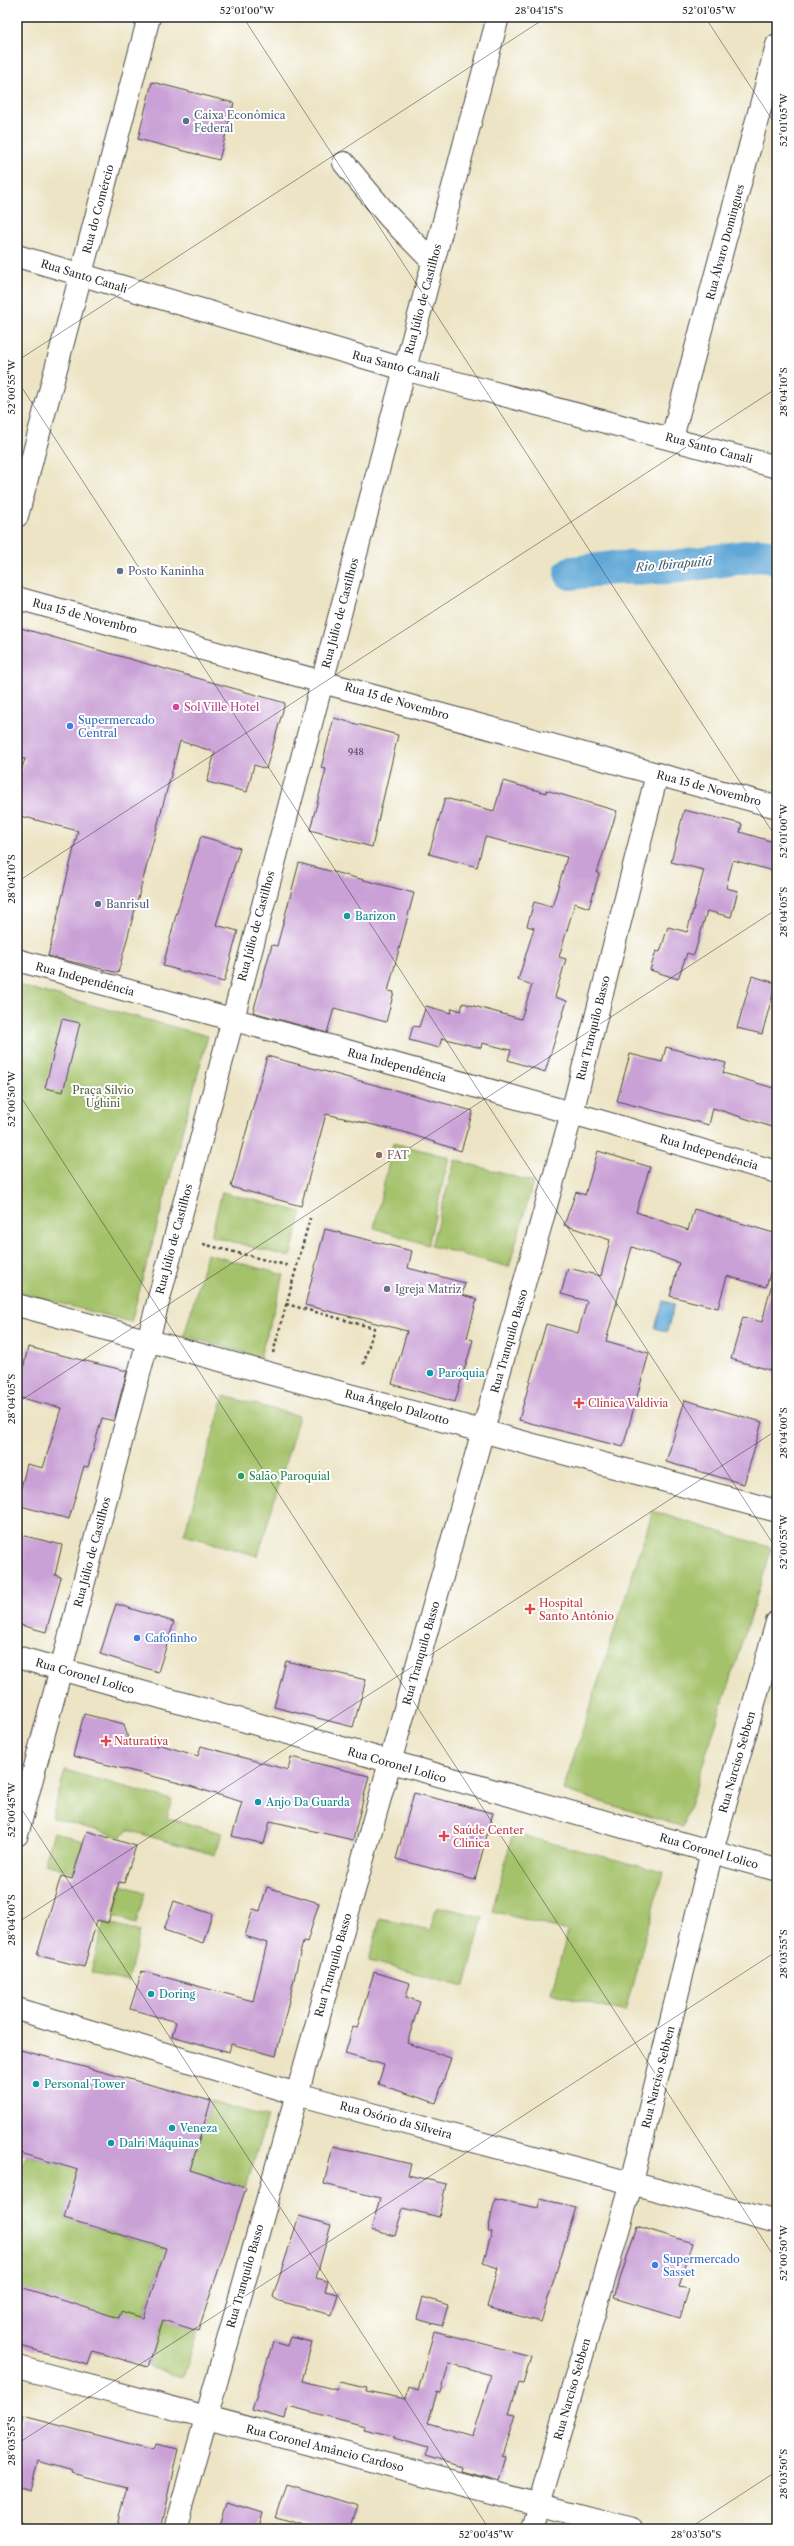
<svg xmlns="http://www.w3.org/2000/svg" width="794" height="2546" font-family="'Libre Caslon Text',serif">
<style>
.green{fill:#a4c26a;stroke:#68764a}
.water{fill:#61a7d6;stroke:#466980}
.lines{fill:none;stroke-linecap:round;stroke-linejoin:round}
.river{stroke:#61a7d6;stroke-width:34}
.building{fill:#caa1d6;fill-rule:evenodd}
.minor-casing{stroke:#484742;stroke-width:24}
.path{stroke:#484742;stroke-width:2.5;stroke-dasharray:3 3;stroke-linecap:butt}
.minor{stroke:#fff;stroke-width:22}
.ticks{fill:none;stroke:#2b2b2b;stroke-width:1;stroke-opacity:0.45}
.service-dot{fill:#5c6f8a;stroke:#fff;stroke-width:1.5}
.hotel-dot{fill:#d1479c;stroke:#fff;stroke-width:1.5}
.shop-dot{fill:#3f7fe0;stroke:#fff;stroke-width:1.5}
.culture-dot{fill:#0f9aa8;stroke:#fff;stroke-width:1.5}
.education-dot{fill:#8d6e63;stroke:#fff;stroke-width:1.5}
.worship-dot{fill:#6b7280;stroke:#fff;stroke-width:1.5}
.health-dot{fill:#e0444e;stroke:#fff;stroke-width:1.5}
.leisure-dot{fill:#2e9e5b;stroke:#fff;stroke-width:1.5}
.labels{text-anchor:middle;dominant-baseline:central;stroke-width:4;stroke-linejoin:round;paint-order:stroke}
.number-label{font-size:9px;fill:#534856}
.service-label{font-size:11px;fill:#4e5e75;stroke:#fff;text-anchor:start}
.street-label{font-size:11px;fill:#2b2b2b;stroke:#fff}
.hotel-label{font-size:11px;fill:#b23c85;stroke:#fff;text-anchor:start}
.shop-label{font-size:11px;fill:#366cbe;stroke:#fff;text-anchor:start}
.culture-label{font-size:11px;fill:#0d838f;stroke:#fff;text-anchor:start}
.park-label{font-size:11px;fill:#556041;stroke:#fff}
.education-label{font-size:11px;fill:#785e54;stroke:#fff;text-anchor:start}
.worship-label{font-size:11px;fill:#5b616d;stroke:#fff;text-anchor:start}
.health-label{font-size:11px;fill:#be3a42;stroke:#fff;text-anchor:start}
.leisure-label{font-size:11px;fill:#27864d;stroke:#fff;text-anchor:start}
.water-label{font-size:12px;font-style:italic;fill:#415d6f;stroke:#fff}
.neatline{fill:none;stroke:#2b2b2b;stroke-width:1.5}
.ticks-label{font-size:10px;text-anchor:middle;fill:#2b2b2b}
</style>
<rect width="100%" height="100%" fill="#fff"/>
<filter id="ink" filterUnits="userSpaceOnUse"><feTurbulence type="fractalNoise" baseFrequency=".025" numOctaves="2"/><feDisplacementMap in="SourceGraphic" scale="8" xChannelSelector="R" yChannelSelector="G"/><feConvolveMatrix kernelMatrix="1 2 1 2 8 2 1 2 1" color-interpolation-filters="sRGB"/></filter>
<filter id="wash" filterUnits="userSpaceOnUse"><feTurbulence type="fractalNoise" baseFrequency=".012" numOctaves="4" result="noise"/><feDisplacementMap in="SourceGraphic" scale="16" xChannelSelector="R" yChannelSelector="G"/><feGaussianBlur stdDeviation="0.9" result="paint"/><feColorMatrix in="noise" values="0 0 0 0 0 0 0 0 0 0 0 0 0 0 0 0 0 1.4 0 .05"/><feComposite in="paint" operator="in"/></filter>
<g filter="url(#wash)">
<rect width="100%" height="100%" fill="#ece4c4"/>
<g class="green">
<polygon points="17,985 208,1036 131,1322 17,1292"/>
<polygon points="393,1143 449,1157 428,1245 374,1228"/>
<polygon points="455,1160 533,1182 509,1267 431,1246"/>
<polygon points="222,1192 302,1212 290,1257 211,1236"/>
<polygon points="207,1254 284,1275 260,1357 184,1336"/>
<polygon points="224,1396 299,1416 258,1556 184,1535"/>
<polygon points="653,1511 772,1548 683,1827 563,1790"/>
<polygon points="65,1770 172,1800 167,1818 222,1833 215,1855 127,1830 121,1837 52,1818"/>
<polygon points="54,1832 83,1841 74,1872 44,1864"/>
<polygon points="513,1833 663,1872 625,2012 551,1993 568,1931 492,1911"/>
<polygon points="122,1885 145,1892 136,1923 113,1916"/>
<polygon points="437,1906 483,1917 465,1986 369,1961 380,1918 430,1930"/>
<polygon points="104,1922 140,1931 128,1982 91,1973"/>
<polygon points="211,2101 267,2117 246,2188 190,2170"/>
<polygon points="64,2125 90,2133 64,2218 218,2265 214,2278 161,2262 144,2314 198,2331 183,2378 148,2367 162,2324 121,2312 107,2355 93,2351 17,2286 17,2249 19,2249 26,2225 17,2223 17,2165 22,2166 26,2155 52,2163"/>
</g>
<polygon class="water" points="663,1301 674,1304 667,1332 655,1328"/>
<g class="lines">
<polyline class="river" points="571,573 612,568 673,567 759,555 777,557"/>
</g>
<g id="blocks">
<g class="building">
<polygon points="152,82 234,103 219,160 138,139"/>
<polygon points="17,627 285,703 266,769 254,765 247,792 207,782 215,752 180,741 118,973 48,956 78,831 17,815 17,783 25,759 17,758"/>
<polygon points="334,718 398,735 372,847 310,830 326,769 321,768"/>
<polygon points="503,781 546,793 546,790 617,811 597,873 599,874 589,908 575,903 559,957 566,959 555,997 567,1001 545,1072 508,1060 511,1050 482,1043 481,1048 442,1038 439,1048 409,1040 413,1026 419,1027 426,1006 451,1013 452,1008 461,1011 463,1003 521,1019 532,985 518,980 534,928 527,926 534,902 552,907 567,857 485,837 477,867 429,854 445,798 494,811"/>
<polygon points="684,810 742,824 740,832 777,843 777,872 733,860 726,888 738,891 731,917 707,911 694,955 687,953 678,979 650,970 656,951 660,952 668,927 687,932 704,870 671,862"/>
<polygon points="201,836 240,848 216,925 238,931 224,982 163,966 176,915"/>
<polygon points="299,863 414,893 388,991 394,992 386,1022 334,1008 327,1033 253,1012 272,945 277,946"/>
<polygon points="752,976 776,983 762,1034 737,1028"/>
<polygon points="62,1019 80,1023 63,1092 45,1088"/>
<polygon points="666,1047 726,1063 723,1073 777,1089 777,1111 772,1127 713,1108 709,1125 617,1101 630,1054 662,1062"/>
<polygon points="267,1056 473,1111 461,1151 404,1132 326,1114 301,1206 231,1187"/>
<polygon points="598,1151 650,1167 636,1212 688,1230 694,1209 777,1234 777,1248 766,1287 727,1276 718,1308 670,1296 679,1263 632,1247 606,1341 649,1353 623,1447 519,1420 546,1324 578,1333 587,1301 561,1294 568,1268 601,1276 610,1240 564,1225 576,1192 585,1195"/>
<polygon points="325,1229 412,1251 408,1268 465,1283 462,1295 477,1299 467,1338 473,1340 455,1402 392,1384 407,1331 305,1305"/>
<polygon points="772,1283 777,1283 777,1372 731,1359 743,1317 762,1322"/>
<polygon points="28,1347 127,1371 114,1421 102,1418 88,1467 84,1466 69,1519 17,1505 27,1464 43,1468 61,1408 17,1397"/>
<polygon points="685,1400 762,1422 744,1484 666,1462"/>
<polygon points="17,1534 62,1545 55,1575 61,1577 46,1632 17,1624 17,1572 21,1559 17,1558"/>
<polygon points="116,1604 174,1622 158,1672 100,1654"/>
<polygon points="286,1661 366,1680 353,1727 274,1707"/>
<polygon points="84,1714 124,1724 128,1739 158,1746 158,1744 198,1756 201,1746 288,1770 291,1757 369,1776 353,1840 270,1821 264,1844 232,1836 242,1802 183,1784 73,1756"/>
<polygon points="414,1793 493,1813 475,1880 396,1859"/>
<polygon points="87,1831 136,1846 124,1883 119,1882 108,1923 97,1920 84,1967 37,1955 61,1876 72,1879"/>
<polygon points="267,1887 319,1903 307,1942 303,1941 276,2056 231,2044 229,2052 172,2036 176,2022 130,2009 142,1971 253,2001 267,1943 245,1936 253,1909 260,1911"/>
<polygon points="174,1901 212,1914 203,1943 164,1930"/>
<polygon points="374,1972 410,1983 406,1997 420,2002 407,2043 451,2058 436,2103 378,2084 384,2065 345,2054 353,2027 357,2028"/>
<polygon points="17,2049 211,2101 190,2170 246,2188 198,2331 163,2320 148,2367 93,2351 88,2365 17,2345 17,2286 119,2318 121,2311 143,2318 166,2248 64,2218 78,2170 17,2152"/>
<polygon points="333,2146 411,2164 408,2175 446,2184 439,2217 403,2208 395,2236 371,2230 380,2198 324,2184"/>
<polygon points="495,2199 538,2208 540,2199 576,2207 541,2322 487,2307 498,2268 483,2263 492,2232 488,2231"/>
<polygon points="299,2216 331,2225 316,2278 328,2281 325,2291 338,2294 332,2315 279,2301 273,2297"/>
<polygon points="637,2226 692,2243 679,2287 689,2289 680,2318 614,2298"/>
<polygon points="423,2297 448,2305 442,2326 417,2319"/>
<path d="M 434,2331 L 531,2356 L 523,2384 L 519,2383 L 509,2414 L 515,2415 L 502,2456 L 506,2457 L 499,2481 L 461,2471 L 462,2467 L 425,2456 L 428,2448 L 394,2438 L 395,2436 L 364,2429 L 365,2426 L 288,2406 L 285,2419 L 252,2410 L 273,2342 L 287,2346 L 290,2337 L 312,2342 L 302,2381 L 337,2390 L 339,2382 L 367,2388 L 366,2391 L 406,2399 L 409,2388 L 418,2391 ZM 449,2363 L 491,2375 L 472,2436 L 428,2423 L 437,2392 L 441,2393 Z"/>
<polygon points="23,2416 154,2450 156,2444 178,2449 160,2529 116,2529 127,2487 72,2473 73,2471 38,2461 30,2490 17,2486 17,2439"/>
<polygon points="287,2484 358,2506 350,2529 314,2529 276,2518"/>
<polygon points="227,2502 262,2513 257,2529 219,2529"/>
</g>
</g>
</g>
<g filter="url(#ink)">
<use href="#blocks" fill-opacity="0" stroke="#484742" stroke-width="1"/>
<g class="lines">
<g class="minor-casing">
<g id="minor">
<polyline points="344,163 389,217 433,262"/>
<polyline points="17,256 404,369 777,467"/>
<polyline points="672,438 777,45"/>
<polyline points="17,516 149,17"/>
<polyline points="17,598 777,807"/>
<polyline points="17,960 572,1113 777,1172"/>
<polyline points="17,1305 777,1511"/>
<polyline points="17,1657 777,1870"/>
<polyline points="17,1835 498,17"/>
<polyline points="17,2009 297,2094 777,2222"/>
<polyline points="17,2367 632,2529"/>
<polyline points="175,2529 572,1113 657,774"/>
<polyline points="532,2529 632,2182 712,1851 777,1622"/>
</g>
</g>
<g class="path">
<polyline points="203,1244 289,1266"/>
<polyline points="286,1304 374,1328 363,1366"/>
<polyline points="273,1353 310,1218"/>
</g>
<use href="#minor" class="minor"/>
</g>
</g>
<path class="ticks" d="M 243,17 L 777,839M 705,17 L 777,127M 17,361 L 547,17M 17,380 L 777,1550M 17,882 L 777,388M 17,1091 L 777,2261M 17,1403 L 777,909M 17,1802 L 489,2529M 17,1923 L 777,1430M 17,2444 L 777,1951M 17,2513 L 27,2529M 688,2529 L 777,2471"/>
<g class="service-dot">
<circle cx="186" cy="121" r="4"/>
<circle cx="120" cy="571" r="4"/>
<circle cx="98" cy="904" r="4"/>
</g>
<circle class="hotel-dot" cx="176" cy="707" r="4"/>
<g class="shop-dot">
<circle cx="70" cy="726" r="4"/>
<circle cx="137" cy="1638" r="4"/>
<circle cx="655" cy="2265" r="4"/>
</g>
<g class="culture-dot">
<circle cx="347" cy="916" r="4"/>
<circle cx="430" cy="1373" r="4"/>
<circle cx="258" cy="1802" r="4"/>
<circle cx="151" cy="1994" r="4"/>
<circle cx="36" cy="2084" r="4"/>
<circle cx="172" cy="2128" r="4"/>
<circle cx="111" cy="2143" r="4"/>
</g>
<circle class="education-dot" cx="379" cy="1155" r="4"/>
<circle class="worship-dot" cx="387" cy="1289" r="4"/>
<g class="health-dot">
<path d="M577 1397h4v4h4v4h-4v4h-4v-4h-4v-4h4z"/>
<path d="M528 1603h4v4h4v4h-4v4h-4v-4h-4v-4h4z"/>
<path d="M104 1735h4v4h4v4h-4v4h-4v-4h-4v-4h4z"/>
<path d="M442 1830h4v4h4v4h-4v4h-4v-4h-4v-4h4z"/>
</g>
<circle class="leisure-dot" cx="241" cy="1476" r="4"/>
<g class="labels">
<g class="number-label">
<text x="356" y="751">948</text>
</g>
<g class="service-label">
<text x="194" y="115">Caixa Econômica<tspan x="194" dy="13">Federal</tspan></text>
<text x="128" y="571">Posto Kaninha</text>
<text x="106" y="904">Banrisul</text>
</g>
<g class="street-label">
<text transform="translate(98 209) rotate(-75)">Rua do Comércio</text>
<text transform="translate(725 242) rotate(-75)">Rua Álvaro Domingues</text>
<text transform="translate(84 276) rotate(17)">Rua Santo Canali</text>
<text transform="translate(423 299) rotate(-75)">Rua Júlio de Castilhos</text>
<text transform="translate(396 366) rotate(15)">Rua Santo Canali</text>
<text transform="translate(709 448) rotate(15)">Rua Santo Canali</text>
<text transform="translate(340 613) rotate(-75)">Rua Júlio de Castilhos</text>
<text transform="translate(85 616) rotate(15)">Rua 15 de Novembro</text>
<text transform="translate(397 701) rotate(16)">Rua 15 de Novembro</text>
<text transform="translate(709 788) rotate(15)">Rua 15 de Novembro</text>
<text transform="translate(256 926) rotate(-75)">Rua Júlio de Castilhos</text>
<text transform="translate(85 979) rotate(15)">Rua Independência</text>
<text transform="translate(593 1028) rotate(-76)">Rua Tranquilo Basso</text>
<text transform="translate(397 1065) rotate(15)">Rua Independência</text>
<text transform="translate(709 1152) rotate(16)">Rua Independência</text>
<text transform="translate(174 1239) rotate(-75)">Rua Júlio de Castilhos</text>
<text transform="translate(509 1341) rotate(-74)">Rua Tranquilo Basso</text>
<text transform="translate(397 1407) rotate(15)">Rua Ângelo Dalzotto</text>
<text transform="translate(92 1552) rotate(-75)">Rua Júlio de Castilhos</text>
<text transform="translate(421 1653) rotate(-74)">Rua Tranquilo Basso</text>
<text transform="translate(85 1676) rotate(16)">Rua Coronel Lolico</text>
<text transform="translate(737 1762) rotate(-74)">Rua Narciso Sebben</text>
<text transform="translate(397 1765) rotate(16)">Rua Coronel Lolico</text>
<text transform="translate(709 1851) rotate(16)">Rua Coronel Lolico</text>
<text transform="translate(333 1965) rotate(-74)">Rua Tranquilo Basso</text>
<text transform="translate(658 2077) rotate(-76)">Rua Narciso Sebben</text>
<text transform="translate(396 2120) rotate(15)">Rua Osório da Silveira</text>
<text transform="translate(245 2276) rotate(-74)">Rua Tranquilo Basso</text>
<text transform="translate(572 2389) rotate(-74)">Rua Narciso Sebben</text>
<text transform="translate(325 2448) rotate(14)">Rua Coronel Amâncio Cardoso</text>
</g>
<g class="hotel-label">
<text x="184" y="707">Sol Ville Hotel</text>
</g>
<g class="shop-label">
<text x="78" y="720">Supermercado<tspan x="78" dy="13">Central</tspan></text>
<text x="145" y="1638">Cafofinho</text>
<text x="663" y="2259">Supermercado<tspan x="663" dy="13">Sasset</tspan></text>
</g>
<g class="culture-label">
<text x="355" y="916">Barizon</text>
<text x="438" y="1373">Paróquia</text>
<text x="266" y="1802">Anjo Da Guarda</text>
<text x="159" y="1994">Doring</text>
<text x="44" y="2084">Personal Tower</text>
<text x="180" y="2128">Veneza</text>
<text x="119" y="2143">Dalri Máquinas</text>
</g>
<g class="park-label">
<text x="103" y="1090">Praça Silvio<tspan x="103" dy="13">Ughini</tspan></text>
</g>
<g class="education-label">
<text x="387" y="1155">FAT</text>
</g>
<g class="worship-label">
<text x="395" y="1289">Igreja Matriz</text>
</g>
<g class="health-label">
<text x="588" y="1403">Clínica Valdivia</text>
<text x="539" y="1603">Hospital<tspan x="539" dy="13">Santo Antônio</tspan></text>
<text x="114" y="1741">Naturativa</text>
<text x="453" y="1830">Saúde Center<tspan x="453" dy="13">Clínica</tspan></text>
</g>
<g class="leisure-label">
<text x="249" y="1476">Salão Paroquial</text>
</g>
<g class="water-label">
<text transform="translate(674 564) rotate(-5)">Rio Ibirapuitã</text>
</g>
</g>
<rect width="794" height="2546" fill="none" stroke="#fff" stroke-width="44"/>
<rect x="22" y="22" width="750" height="2502" class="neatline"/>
<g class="ticks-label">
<text x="247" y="14">52°01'00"W</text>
<text x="539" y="14">28°04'15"S</text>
<text x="709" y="14">52°01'05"W</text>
<text transform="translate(783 120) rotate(-90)" y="4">52°01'05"W</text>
<text transform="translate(11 387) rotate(-90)" y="4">52°00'55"W</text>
<text transform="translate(783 392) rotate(-90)" y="4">28°04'10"S</text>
<text transform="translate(783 831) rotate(-90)" y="4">52°01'00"W</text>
<text transform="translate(11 879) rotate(-90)" y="4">28°04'10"S</text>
<text transform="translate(783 912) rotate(-90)" y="4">28°04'05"S</text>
<text transform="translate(11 1099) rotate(-90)" y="4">52°00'50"W</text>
<text transform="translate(11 1399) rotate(-90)" y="4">28°04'05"S</text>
<text transform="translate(783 1433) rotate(-90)" y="4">28°04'00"S</text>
<text transform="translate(783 1542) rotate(-90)" y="4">52°00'55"W</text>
<text transform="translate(11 1810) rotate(-90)" y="4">52°00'45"W</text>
<text transform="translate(11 1920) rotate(-90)" y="4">28°04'00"S</text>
<text transform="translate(783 1954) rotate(-90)" y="4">28°03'55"S</text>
<text transform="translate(783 2253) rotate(-90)" y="4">52°00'50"W</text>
<text transform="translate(11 2441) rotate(-90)" y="4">28°03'55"S</text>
<text transform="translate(783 2474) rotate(-90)" y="4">28°03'50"S</text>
<text x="486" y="2538">52°00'45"W</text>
<text x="696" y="2538">28°03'50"S</text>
</g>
</svg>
